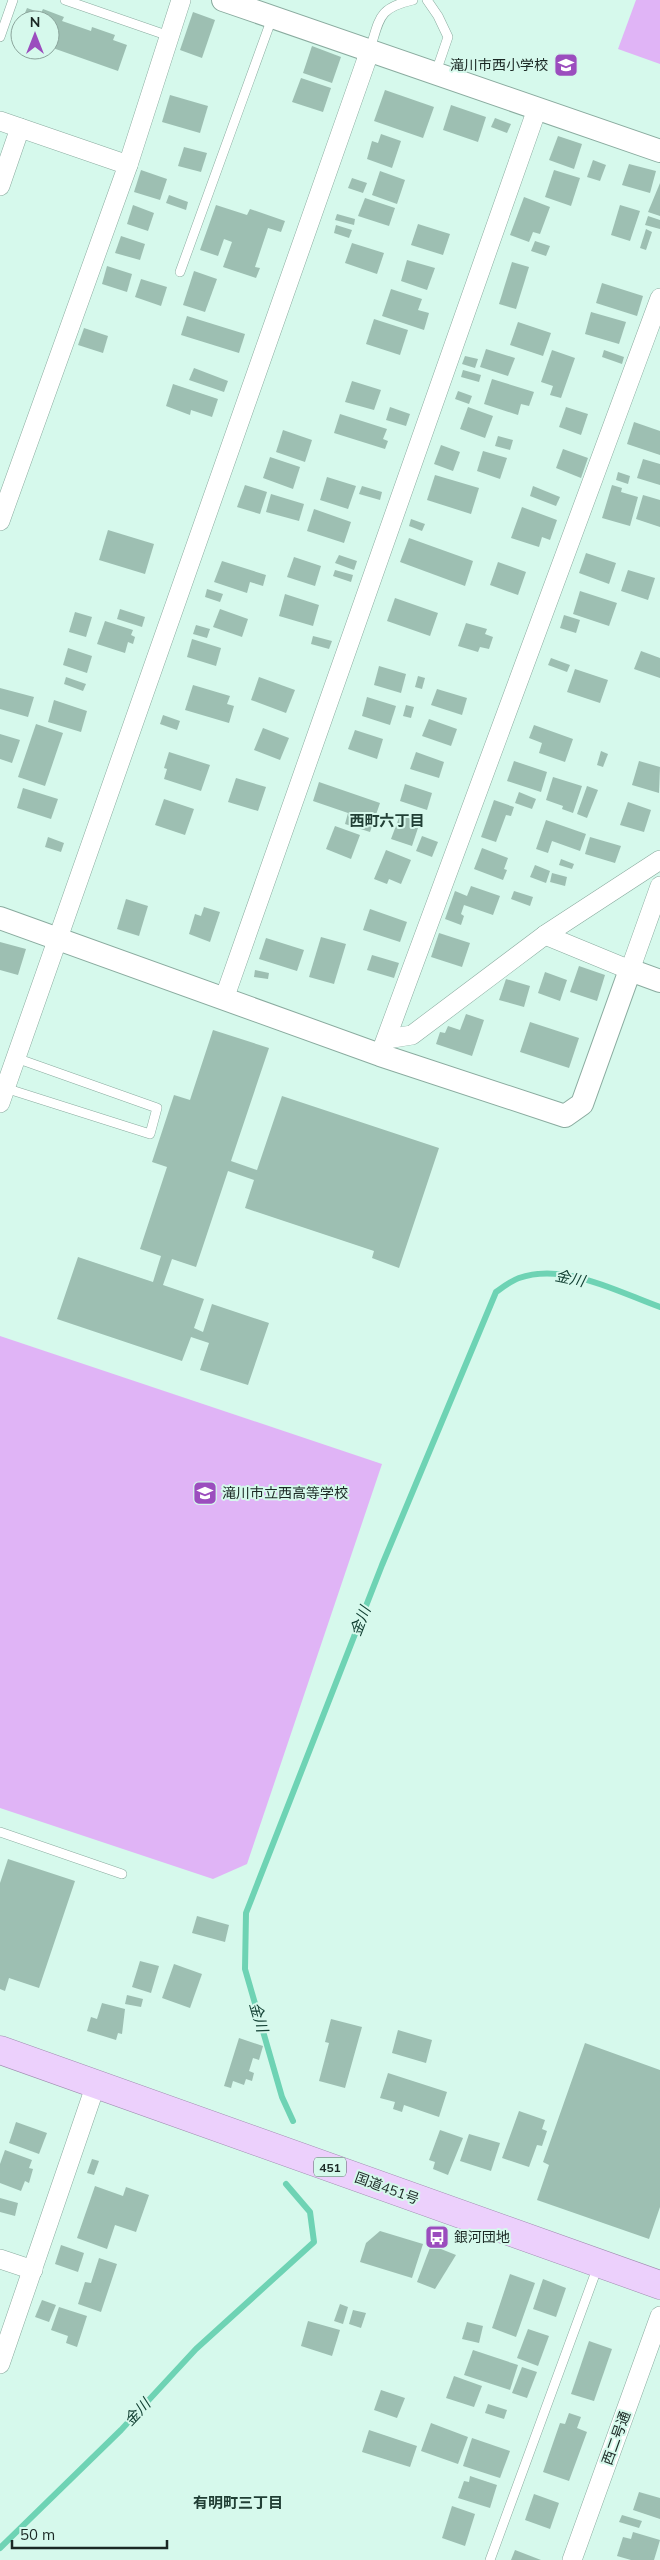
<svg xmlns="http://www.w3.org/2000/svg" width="660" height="2560" font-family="Mulish,'Noto Sans JP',sans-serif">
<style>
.green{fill:#e0b4f6}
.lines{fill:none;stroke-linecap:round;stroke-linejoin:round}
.stream{stroke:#6ed3b4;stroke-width:6}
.building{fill:#9dbfb2}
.service-casing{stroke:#8aab9f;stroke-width:10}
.minor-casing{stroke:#8aab9f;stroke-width:20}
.tertiary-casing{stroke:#8aab9f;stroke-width:24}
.trunk-casing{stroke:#a08db0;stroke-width:29}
.service{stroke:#fff;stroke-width:9}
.minor{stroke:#fff;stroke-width:19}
.tertiary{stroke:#fff;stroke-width:22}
.trunk{stroke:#ecd0fc;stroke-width:28}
.labels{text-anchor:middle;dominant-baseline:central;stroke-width:4;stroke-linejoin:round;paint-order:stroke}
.shield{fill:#d6f9ec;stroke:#536760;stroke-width:1}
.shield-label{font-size:12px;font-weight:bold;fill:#1b2824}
.poi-label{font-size:14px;fill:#1b2824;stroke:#d6f9ec;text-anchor:start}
.street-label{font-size:14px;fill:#1b2824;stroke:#d6f9ec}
.neighbourhood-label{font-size:15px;font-weight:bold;fill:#213f35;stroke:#d6f9ec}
.water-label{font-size:15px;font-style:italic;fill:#124033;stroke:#d6f9ec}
</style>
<rect width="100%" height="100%" fill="#d6f9ec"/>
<g class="green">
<polygon points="636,0 660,0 660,64 618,49"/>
<polygon points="0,1336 382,1464 247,1864 213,1879 0,1808"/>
</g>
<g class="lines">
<g class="stream">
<path d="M 293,2121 L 282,2097 L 245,1969 L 246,1913 L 382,1565 L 496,1292 C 503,1287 511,1281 519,1278 C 564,1262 618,1292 660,1307"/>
<polyline points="0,2548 121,2430 196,2349 314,2242 310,2212 286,2184"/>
</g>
</g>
<g class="building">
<polygon points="27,8 41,13 43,9 64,17 62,21 91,31 92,27 115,35 113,40 127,45 118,71 50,47 50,20 22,20"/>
<polygon points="193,12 215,20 202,58 180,50"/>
<polygon points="312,46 341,57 332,83 303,73"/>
<polygon points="301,78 331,88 323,112 292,102"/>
<polygon points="385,90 434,107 423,138 374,121"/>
<polygon points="170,95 208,106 200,133 162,122"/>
<polygon points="451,105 486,117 478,142 443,130"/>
<polygon points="495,118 511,124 507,133 491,127"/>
<polygon points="381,134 401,141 392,168 367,159 372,141 378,143"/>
<polygon points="558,136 582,144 574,169 549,160"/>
<polygon points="184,147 207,153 201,172 178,166"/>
<polygon points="593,160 606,165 600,181 587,177"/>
<polygon points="629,164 656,171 650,193 622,185"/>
<polygon points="141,170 167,179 160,200 134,192"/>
<polygon points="554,170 580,178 571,206 545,197"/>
<polygon points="380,171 405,180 397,204 372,195"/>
<polygon points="352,178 367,183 363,193 348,188"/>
<polygon points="660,183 660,216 648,212"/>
<polygon points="169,195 188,202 186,210 166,203"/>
<polygon points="524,197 550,207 540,234 533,232 529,242 510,235"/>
<polygon points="365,198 395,208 389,226 358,216"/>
<polygon points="133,205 154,213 148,231 127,224"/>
<polygon points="216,205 247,215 250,209 285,221 281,232 268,228 255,267 260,268 256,278 223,267 232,242 224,239 218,256 200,250"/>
<polygon points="620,205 640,211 630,241 611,235"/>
<polygon points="337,214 355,219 354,225 335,220"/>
<polygon points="648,216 660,220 660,229 645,225"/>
<polygon points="418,224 450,234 443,255 411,245"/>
<polygon points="336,225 352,230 349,238 334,233"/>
<polygon points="646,229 652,232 646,250 640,248"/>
<polygon points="121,236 145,244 140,260 115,253"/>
<polygon points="535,241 550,246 546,256 531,251"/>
<polygon points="352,243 384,253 377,274 345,263"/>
<polygon points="407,260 435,268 427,290 401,281"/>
<polygon points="512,262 529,267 516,309 499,304"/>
<polygon points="107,266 132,274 127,292 102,284"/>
<polygon points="194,271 217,279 205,312 183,305"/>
<polygon points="141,279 167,287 161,306 135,297"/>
<polygon points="602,283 643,296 637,316 596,303"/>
<polygon points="391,289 422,299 418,310 429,313 424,330 382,316"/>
<polygon points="591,312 626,322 619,344 585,334"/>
<polygon points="187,316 245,334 239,353 181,335"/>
<polygon points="374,319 408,330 400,355 366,344"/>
<polygon points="518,322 551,333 543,356 510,345"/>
<polygon points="84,328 108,336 103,353 78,345"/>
<polygon points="486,349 515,358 508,376 480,367"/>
<polygon points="552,350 575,358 561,398 550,395 553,386 541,382"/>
<polygon points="604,350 624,357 622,364 602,357"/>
<polygon points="465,356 478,359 475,368 462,364"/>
<polygon points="194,368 228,381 224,392 189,380"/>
<polygon points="463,370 481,375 479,382 461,377"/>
<polygon points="492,379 534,392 529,406 521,404 518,415 484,404"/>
<polygon points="352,381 381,390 374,410 345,402"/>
<polygon points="173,384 218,399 212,417 191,410 190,415 166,406"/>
<polygon points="458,391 472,396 469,404 455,399"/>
<polygon points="390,407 410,414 406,426 386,420"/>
<polygon points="468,407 493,416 485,438 460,429"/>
<polygon points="566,407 588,414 581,435 559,427"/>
<polygon points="340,414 387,429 383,439 388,441 385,449 334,433"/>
<polygon points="634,422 660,431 660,455 627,444"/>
<polygon points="283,430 312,440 305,462 276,452"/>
<polygon points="498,436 513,440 510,450 495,446"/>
<polygon points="441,445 460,452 453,471 434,464"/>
<polygon points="563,449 588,458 581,478 556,468"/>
<polygon points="483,451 507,458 500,479 477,471"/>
<polygon points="270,457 300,467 293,489 263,478"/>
<polygon points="643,459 660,464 660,485 637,478"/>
<polygon points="618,472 630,476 628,484 616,480"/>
<polygon points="435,475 479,488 471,514 427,500"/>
<polygon points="327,477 356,486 348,509 320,500"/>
<polygon points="245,485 267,492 260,514 237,507"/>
<polygon points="612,485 622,488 621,492 638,497 630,526 602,518"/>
<polygon points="362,486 382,492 380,500 359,494"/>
<polygon points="533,486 560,497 556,506 530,496"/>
<polygon points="271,494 304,504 299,521 266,512"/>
<polygon points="643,495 660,500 660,527 636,519"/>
<polygon points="522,507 557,520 550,540 542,537 539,547 511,538"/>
<polygon points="314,509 351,522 344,543 307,531"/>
<polygon points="411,519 425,524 422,531 409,526"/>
<polygon points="108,530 154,544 145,574 99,560"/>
<polygon points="409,538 473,561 465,586 400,562"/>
<polygon points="586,553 616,563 609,584 579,573"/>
<polygon points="339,555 357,561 354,570 335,563"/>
<polygon points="294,557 321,566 315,586 287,577"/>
<polygon points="222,561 266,575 263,586 250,582 247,593 214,582"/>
<polygon points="498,562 526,572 518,595 490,585"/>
<polygon points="335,570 353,575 351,582 333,576"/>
<polygon points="628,570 655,578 648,600 621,591"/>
<polygon points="207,589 223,594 220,602 205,597"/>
<polygon points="580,591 617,603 609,626 573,614"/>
<polygon points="285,594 319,605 313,626 279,616"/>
<polygon points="395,598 438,613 430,636 387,621"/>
<polygon points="120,609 145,617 142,627 117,619"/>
<polygon points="220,609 248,619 242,637 213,627"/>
<polygon points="75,612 92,617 86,637 69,632"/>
<polygon points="564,615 580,620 576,633 560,628"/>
<polygon points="105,621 133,630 131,635 135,637 133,644 128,642 125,653 97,644"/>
<polygon points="466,623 487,629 485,634 493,637 489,649 480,647 478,652 458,646"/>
<polygon points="196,625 210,629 207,638 193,634"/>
<polygon points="313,636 332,641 329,649 311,644"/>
<polygon points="192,639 221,648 216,666 187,657"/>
<polygon points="68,648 92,656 87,673 63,665"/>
<polygon points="641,651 660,658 660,678 634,669"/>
<polygon points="551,658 570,665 567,672 548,665"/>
<polygon points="379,666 406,674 401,693 374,685"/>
<polygon points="575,669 608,680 600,703 567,692"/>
<polygon points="418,676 425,678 422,689 415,687"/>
<polygon points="66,677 86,684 83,691 64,684"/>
<polygon points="259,677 295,690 286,713 251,700"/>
<polygon points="193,685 230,696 227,704 234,706 229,723 185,710"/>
<polygon points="0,688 34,697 28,717 0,709"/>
<polygon points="437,689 467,698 462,715 431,705"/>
<polygon points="367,697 396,706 390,725 362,716"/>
<polygon points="54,700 87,711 81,732 48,722"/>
<polygon points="406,705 414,707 411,718 403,716"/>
<polygon points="163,715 180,721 177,730 160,724"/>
<polygon points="429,719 457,729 451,746 422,736"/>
<polygon points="36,724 63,733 45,786 18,777"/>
<polygon points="534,725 573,739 565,762 539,753 542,743 529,738"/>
<polygon points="263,728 289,738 280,760 254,750"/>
<polygon points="355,730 383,739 377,759 348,749"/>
<polygon points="0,734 20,740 12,763 0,759"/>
<polygon points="601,751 608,754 603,767 597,765"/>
<polygon points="169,752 210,765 201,791 164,779 167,769 164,768"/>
<polygon points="416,752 444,762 439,778 410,769"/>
<polygon points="514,761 547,772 541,792 507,781"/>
<polygon points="639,761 660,767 659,793 632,785"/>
<polygon points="553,777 582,786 573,813 562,809 563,806 546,800"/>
<polygon points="236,778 266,787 258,811 228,802"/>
<polygon points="319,782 380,803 370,832 345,824 348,813 313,801"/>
<polygon points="405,784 432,793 427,810 400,801"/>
<polygon points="587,786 598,790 587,818 577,814"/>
<polygon points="23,788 58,799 51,819 17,808"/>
<polygon points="519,792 536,799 532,809 515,803"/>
<polygon points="164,799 194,809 185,835 155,825"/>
<polygon points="494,800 514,807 511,816 506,815 496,842 481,837"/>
<polygon points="628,802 651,810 644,832 620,825"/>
<polygon points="400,815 420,822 412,846 391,839"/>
<polygon points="546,820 586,834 580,851 552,841 548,853 536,849"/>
<polygon points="335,826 360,835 351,859 326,849"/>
<polygon points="422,836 438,842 432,857 416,851"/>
<polygon points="48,837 64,843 61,852 45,847"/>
<polygon points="590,837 621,846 615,863 585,854"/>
<polygon points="482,848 508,858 504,869 507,870 503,880 474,869"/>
<polygon points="386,850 411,860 401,884 389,879 387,884 374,879"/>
<polygon points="561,859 574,864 572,869 559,865"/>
<polygon points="535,865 550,871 546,883 530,877"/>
<polygon points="552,873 567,877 565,886 550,882"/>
<polygon points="471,886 500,896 493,915 464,905 461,914 464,916 461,925 445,919 455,891 467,896"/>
<polygon points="514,891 533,897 530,906 511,899"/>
<polygon points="126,899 148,906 139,936 117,929"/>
<polygon points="204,907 220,912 210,942 189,934 195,914 201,916"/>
<polygon points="370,909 407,922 400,942 363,930"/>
<polygon points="439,933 470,943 462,967 431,957"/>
<polygon points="321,937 346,944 334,984 309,977"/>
<polygon points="266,938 304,950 297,971 259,959"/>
<polygon points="0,942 26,949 18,975 0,970"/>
<polygon points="372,955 399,963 394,978 367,970"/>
<polygon points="579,966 605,975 597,1001 570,992"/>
<polygon points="255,970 269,973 268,979 254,977"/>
<polygon points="545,972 567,980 560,1001 538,993"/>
<polygon points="506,979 530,986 524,1007 499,1000"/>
<polygon points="466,1014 484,1020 472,1056 436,1044 440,1032 445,1033 448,1026 460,1030"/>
<polygon points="530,1022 579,1038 569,1068 520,1052"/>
<polygon points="213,1030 269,1048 231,1161 257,1170 282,1096 439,1148 399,1268 372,1258 374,1251 245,1208 254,1180 228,1171 196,1267 172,1259 163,1285 204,1299 194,1328 203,1332 212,1304 269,1323 248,1385 200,1370 209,1343 191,1337 182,1361 57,1319 78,1257 153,1282 161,1256 140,1249 167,1167 152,1162 174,1095 190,1100"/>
<polygon points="8,1859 75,1881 39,1988 9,1978 5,1991 0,1989 0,1883"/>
<polygon points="197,1916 229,1925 225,1942 192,1933"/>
<polygon points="140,1961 159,1966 151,1993 132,1987"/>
<polygon points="174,1964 202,1974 190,2008 162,1998"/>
<polygon points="127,1995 143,1999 141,2007 125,2004"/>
<polygon points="102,2003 125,2009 122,2034 118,2033 116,2040 87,2031 91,2017 97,2019"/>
<polygon points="331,2019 362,2027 345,2088 319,2081 329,2043 325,2042"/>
<polygon points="398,2030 432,2040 426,2063 392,2053"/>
<polygon points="239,2038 263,2046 259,2060 253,2058 249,2071 254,2073 252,2081 246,2079 244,2085 233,2081 231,2088 224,2086"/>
<polygon points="585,2043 660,2070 660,2207 649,2239 537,2200 549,2165 543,2162"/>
<polygon points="388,2073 447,2092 439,2117 404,2105 402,2112 393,2109 395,2102 380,2098"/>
<polygon points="519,2111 545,2120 542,2129 547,2131 542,2146 537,2145 529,2167 502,2158"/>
<polygon points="16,2122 47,2133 39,2154 9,2143"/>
<polygon points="440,2130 463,2138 448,2175 433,2169 435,2162 429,2160"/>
<polygon points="469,2134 500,2143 491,2171 460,2161"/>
<polygon points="5,2150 32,2160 29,2168 33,2169 29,2183 25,2181 21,2191 0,2183 0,2164"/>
<polygon points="92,2159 99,2161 94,2175 87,2173"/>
<polygon points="95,2186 123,2196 126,2187 149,2195 136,2232 115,2225 107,2249 77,2238"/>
<polygon points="0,2198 18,2203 15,2216 0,2212"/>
<polygon points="380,2231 423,2244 412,2278 360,2262 366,2243"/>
<polygon points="61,2245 84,2253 78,2272 55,2264"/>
<polygon points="431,2245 456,2255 435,2289 417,2282"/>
<polygon points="99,2258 117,2264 101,2312 78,2304 85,2282 91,2283"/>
<polygon points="510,2274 535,2283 516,2337 492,2328"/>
<polygon points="543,2279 566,2288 556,2317 533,2309"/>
<polygon points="42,2300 56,2305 49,2322 35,2317"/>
<polygon points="340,2304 348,2307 343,2324 334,2321"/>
<polygon points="59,2307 87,2316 77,2347 66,2343 68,2336 51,2330"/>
<polygon points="353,2310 366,2313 361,2328 349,2324"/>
<polygon points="308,2321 340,2330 332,2356 301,2346"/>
<polygon points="467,2322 483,2326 479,2343 462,2339"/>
<polygon points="528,2329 549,2336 538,2366 517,2358"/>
<polygon points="589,2341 612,2349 594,2401 571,2394"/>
<polygon points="473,2350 518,2365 510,2390 464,2375"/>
<polygon points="522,2367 537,2372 527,2398 512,2393"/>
<polygon points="454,2376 482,2386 474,2407 446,2398"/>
<polygon points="381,2390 405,2398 397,2418 374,2410"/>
<polygon points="488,2404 507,2410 504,2419 485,2413"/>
<polygon points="569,2413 581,2417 577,2428 587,2432 569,2481 543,2472 560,2423 565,2424"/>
<polygon points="431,2423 468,2437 458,2464 421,2451"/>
<polygon points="369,2430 417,2446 410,2467 362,2452"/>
<polygon points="472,2438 510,2451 500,2478 463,2466"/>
<polygon points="470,2476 497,2485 490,2508 458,2498 464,2481 469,2482"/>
<polygon points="639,2492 660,2498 660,2519 633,2510"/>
<polygon points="534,2494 559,2503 550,2529 525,2520"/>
<polygon points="452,2506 475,2514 465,2546 442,2538"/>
<polygon points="622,2515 642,2521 639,2528 619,2522"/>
<polygon points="633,2532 660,2540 654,2560 631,2560 617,2556 623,2537 631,2539"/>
<polygon points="515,2550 541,2560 511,2560"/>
</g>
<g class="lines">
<g class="service-casing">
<g id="service">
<polyline points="65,0 169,36"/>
<polyline points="427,0 438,16 448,37 436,72"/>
<polyline points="0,37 13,0"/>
<path d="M 370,49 C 380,18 378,8 413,0"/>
<polyline points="180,272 272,18"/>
<polyline points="5,1088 150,1134 157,1108 16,1058"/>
<polyline points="0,1832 122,1874"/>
<polyline points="490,2560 598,2266"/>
</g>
</g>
<g class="minor-casing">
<g id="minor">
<polyline points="0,121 128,165"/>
<polyline points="0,186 20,128"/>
<polyline points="0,521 128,165 181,0"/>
<polyline points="545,935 630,970 660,886"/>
<polyline points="224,999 537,109"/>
<polyline points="387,1039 412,1035 545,935 660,860"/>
<polyline points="380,1055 660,298"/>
<polyline points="0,1103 370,50"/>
<polyline points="0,2259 33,2270"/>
<polyline points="0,2364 96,2084"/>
<polyline points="572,2560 660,2316"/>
</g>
</g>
<g class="tertiary-casing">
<g id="tertiary">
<polyline points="223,0 660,151"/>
<polyline points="0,918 380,1055 565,1116 582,1104 630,970 660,981"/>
</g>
</g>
<g class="trunk-casing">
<polyline id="trunk" points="0,2050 660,2285"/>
</g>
<use href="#service" class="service"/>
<use href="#minor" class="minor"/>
<use href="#tertiary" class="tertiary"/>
<use href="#trunk" class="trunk"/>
</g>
<defs>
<g id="school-square" transform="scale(1.25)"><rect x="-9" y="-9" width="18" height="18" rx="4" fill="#9b4dbe" stroke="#d6f9ec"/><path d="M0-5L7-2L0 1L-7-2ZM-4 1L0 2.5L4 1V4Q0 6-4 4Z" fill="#fff"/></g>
<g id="bus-square" transform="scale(1.25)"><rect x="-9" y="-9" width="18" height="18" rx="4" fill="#9b4dbe" stroke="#d6f9ec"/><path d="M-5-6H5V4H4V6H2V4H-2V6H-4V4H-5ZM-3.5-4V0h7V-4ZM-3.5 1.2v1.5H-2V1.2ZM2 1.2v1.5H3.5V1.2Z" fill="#fff"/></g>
</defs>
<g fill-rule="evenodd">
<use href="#school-square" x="566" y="65"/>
<use href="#school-square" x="205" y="1493"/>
<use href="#bus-square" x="437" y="2237"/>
</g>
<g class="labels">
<rect class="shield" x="314" y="2157.5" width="32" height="19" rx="4"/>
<g class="shield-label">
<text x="330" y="2167">451</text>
</g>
<g class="poi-label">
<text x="548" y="65" text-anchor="end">滝川市西小学校</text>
<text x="222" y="1493">滝川市立西高等学校</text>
<text x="454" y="2237">銀河団地</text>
</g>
<g class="street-label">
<text transform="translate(387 2188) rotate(20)">国道451号</text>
<text transform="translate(616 2438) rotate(-70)">西二号通</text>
</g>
<g class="neighbourhood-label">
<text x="387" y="820">西町六丁目</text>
<text x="238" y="2502">有明町三丁目</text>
</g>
<g class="water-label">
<text transform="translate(570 1278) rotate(12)">金川</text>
<text transform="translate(360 1621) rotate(-69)">金川</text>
<text transform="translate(259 2017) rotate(74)">金川</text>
<text transform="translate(137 2412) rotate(-47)">金川</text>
</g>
</g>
<g transform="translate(35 35)"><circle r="24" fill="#d6f9ec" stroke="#8ba59c"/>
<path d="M0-4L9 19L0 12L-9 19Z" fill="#9b4dbe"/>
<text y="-8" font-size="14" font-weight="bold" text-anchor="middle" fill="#1b2824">N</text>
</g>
<path d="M12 2540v8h155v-8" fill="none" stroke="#1b2824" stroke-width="2.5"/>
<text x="20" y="2540" font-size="15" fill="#1b2824" stroke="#d6f9ec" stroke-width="4" paint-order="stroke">50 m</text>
</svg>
